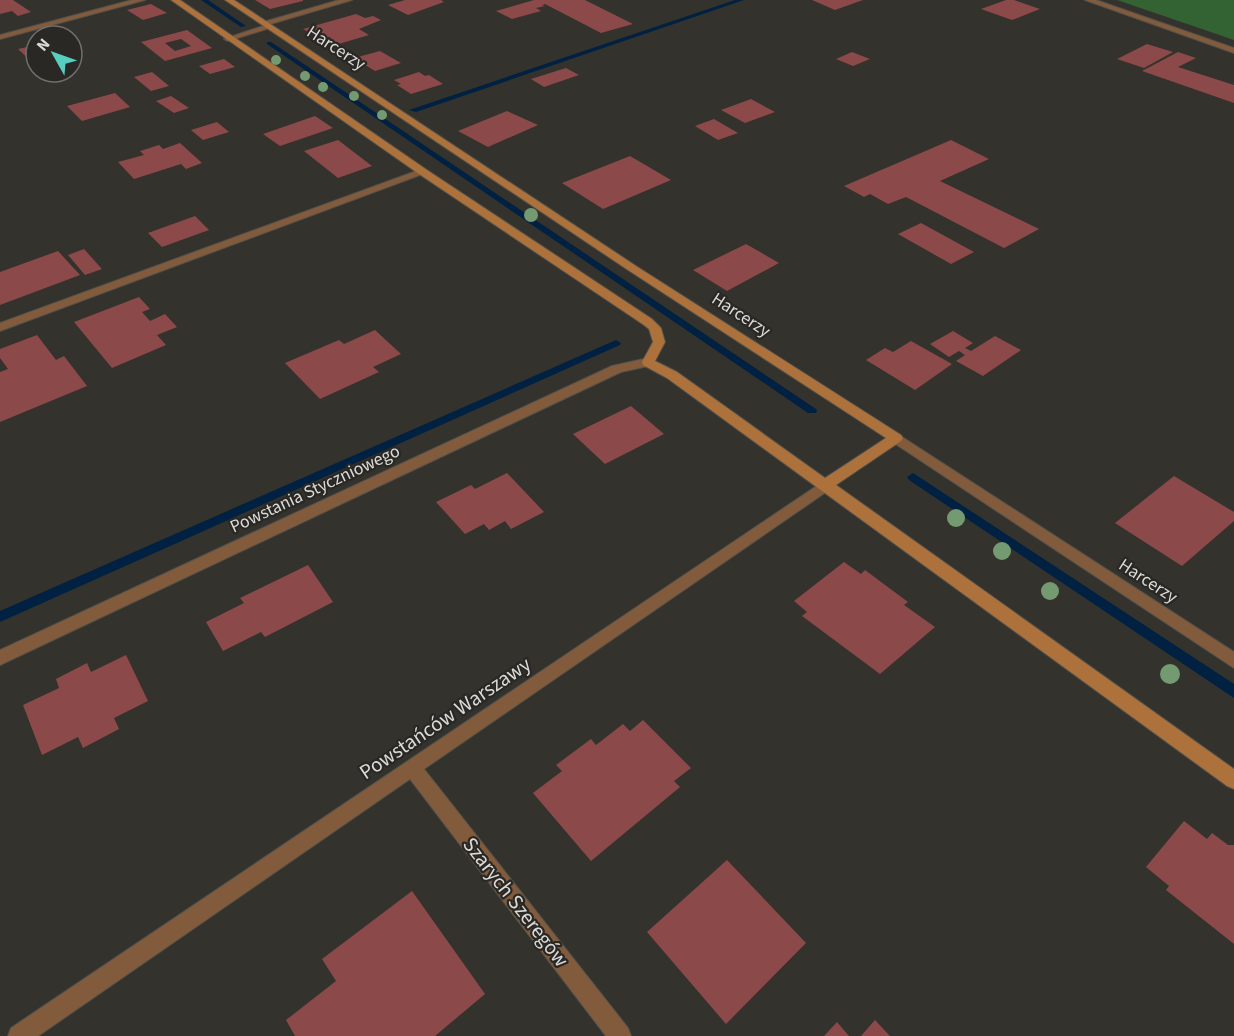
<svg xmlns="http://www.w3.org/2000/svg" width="1234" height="1036" font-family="'Source Sans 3',sans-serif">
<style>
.green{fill:#336233}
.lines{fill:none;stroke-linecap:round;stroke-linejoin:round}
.stream{fill:#002142;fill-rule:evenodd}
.building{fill:#8c4949;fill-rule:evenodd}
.street-casing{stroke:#51504c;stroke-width:2}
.secondary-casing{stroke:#51504c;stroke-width:2}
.street{fill:#815b3b;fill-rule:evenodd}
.secondary{fill:#ad713b;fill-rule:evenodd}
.tree{fill:#739a70}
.labels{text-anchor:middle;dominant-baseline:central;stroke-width:4.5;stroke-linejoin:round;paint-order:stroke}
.street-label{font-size:18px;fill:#dbdad8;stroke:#292824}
.near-street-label{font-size:21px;fill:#dbdad8;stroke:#292824}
</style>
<rect width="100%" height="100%" fill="#33322d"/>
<polygon class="green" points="1117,0 1234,0 1234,40"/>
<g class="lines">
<g class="stream">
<polygon points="201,0 208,0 246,26 241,27"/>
<polygon points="735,0 744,0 416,112 409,110"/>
<polygon points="267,42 271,42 816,409 817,411 816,413 808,413 267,44"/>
<polygon points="616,340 621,343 620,345 0,622 0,611"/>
<polygon points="913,473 1234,684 1234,698 909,480 907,477"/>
</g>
</g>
<g class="building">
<polygon points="0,0 13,0 31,12 18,16 12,11 0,14"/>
<polygon points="255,0 303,0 303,1 270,9"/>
<polygon points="405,0 441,0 444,2 408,15 388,5"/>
<polygon points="534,0 585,0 633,24 601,33 545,4 542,5 545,6 536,8 541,11 512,19 496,11"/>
<polygon points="812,0 863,0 835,10"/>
<polygon points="1006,0 1014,0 1040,9 1012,20 981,9"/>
<polygon points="151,4 167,13 143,20 127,10"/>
<polygon points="356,14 365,18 373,16 381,20 359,29 369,35 332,46 303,29"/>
<path d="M 187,30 L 212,48 L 165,61 L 141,42 ZM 181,39 L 191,46 L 175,51 L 165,43 Z"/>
<polygon points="1147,44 1173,52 1144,68 1117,59"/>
<polygon points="36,45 36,63 34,64 18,49"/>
<polygon points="380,51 401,63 375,71 354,58"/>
<polygon points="852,52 870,59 853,66 836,59"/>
<polygon points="1178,52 1196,58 1178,67 1234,85 1234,103 1142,71"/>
<polygon points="224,59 235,67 210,74 199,66"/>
<polygon points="566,68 579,75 544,87 531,79"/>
<polygon points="152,72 169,86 151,91 134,77"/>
<polygon points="419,72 425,76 429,75 443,84 411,94 397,85 401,84 394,80"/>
<polygon points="115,93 130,107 82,121 67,106"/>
<polygon points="171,96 189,108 174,113 156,101"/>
<polygon points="751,99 775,112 745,123 721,110"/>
<polygon points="507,111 538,125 488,147 458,131"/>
<polygon points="315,116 333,128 280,146 263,134"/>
<polygon points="714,119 738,133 718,140 695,126"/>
<polygon points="217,122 229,132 203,140 191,130"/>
<polygon points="338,140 372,166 338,178 304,151"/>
<polygon points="951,140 989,159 940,181 1039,229 1004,248 906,197 888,204 870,194 864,197 844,186"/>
<polygon points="180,143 202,163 186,169 181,164 134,179 118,162 144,155 140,151 159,145 163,149"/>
<polygon points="630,156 671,180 603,209 562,183"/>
<polygon points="195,216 209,230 162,247 148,233"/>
<polygon points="921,223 974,252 951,264 898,234"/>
<polygon points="746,244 779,263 727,291 693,270"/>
<polygon points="84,249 102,269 85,275 68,255"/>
<polygon points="58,251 80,275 0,305 0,272"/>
<polygon points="139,297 150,309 142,312 150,321 165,314 177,327 157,335 166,345 112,368 74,322"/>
<polygon points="375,330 401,354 373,367 379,372 320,399 285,363 339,340 344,344"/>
<polygon points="953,331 973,343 965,348 971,351 995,336 1021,350 983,376 956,361 965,355 959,351 949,357 930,344"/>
<polygon points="37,335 56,360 64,356 87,386 0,422 0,372 8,369 0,358 0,349"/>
<polygon points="911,341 952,364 915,390 866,360 885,348 893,352"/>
<polygon points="631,406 664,434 605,464 573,434"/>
<polygon points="507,473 544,512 511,529 505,521 489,530 484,524 465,534 436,502 471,485 475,489"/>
<polygon points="1174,476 1234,512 1234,521 1182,566 1115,523"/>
<polygon points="844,562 861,574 865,570 908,602 904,605 935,627 880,674 802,616 807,612 794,601"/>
<polygon points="308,565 333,602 265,637 261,632 223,651 206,622 244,603 240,598"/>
<polygon points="126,655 148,701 114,718 119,729 83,748 78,737 42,755 23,705 59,688 56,679 87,663 91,672"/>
<polygon points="643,720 691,768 674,781 680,787 591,861 533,793 562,771 556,765 591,739 596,745 623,724 630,731"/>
<polygon points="1184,821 1207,839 1212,833 1228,845 1234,845 1234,944 1166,890 1169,886 1146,867"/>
<polygon points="727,860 806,943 726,1024 647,932"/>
<polygon points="412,891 485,994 435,1036 295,1036 286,1020 336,981 322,959"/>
<polygon points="875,1020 890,1036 861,1036"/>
<polygon points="837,1022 849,1036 824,1036"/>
</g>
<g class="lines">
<g class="street-casing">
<g id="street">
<polygon points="132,0 145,0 0,39 0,35"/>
<polygon points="339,0 352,0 267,25 260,23"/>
<polygon points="1085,0 1096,0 1234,48 1234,53"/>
<polygon points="266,25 273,27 228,41 224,39"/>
<polygon points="419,170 428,172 0,331 0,323"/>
<polygon points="648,358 653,359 654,362 653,365 621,372 0,665 0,650 612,366"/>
<polygon points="896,433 1234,652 1234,668 891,441 889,438"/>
<polygon points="824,481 831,486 829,490 424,769 628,1028 631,1036 606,1036 410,779 38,1036 8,1036 11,1028"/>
</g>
</g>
<g class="secondary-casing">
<polygon id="secondary" points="171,0 180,0 427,170 652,319 661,328 665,342 655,361 677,372 825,478 886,438 628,270 225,0 234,0 636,266 901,435 903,438 901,441 836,485 1234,769 1234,789 1227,786 667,378 643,365 642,362 653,342 649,329 644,325 419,174"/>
</g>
<use href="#street" class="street"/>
<use href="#secondary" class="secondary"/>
</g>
<g class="tree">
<circle cx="276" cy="60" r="5"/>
<circle cx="305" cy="76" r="5"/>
<circle cx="323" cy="87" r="5"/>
<circle cx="354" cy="96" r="5"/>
<circle cx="382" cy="115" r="5"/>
<circle cx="531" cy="215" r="7"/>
<circle cx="956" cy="518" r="9"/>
<circle cx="1002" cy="551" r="9"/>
<circle cx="1050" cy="591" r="9"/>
<circle cx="1170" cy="674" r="10"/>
</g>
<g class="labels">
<g class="street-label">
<text transform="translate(336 48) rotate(33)">Harcerzy</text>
<text transform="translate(741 315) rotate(33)">Harcerzy</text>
<text transform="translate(315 489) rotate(-25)">Powstania Styczniowego</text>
<text transform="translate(1148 581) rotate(33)">Harcerzy</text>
</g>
<g class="near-street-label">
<text transform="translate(445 718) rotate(-34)">Powstańców Warszawy</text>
<text transform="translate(516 902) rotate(52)">Szarych Szeregów</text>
</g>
</g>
<g transform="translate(54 54) rotate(310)"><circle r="28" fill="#292824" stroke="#706f6c" stroke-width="1.5"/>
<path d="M0-4.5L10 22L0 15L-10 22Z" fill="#58cec0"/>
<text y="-9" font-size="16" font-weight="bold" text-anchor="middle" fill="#dbdad8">N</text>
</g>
</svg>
